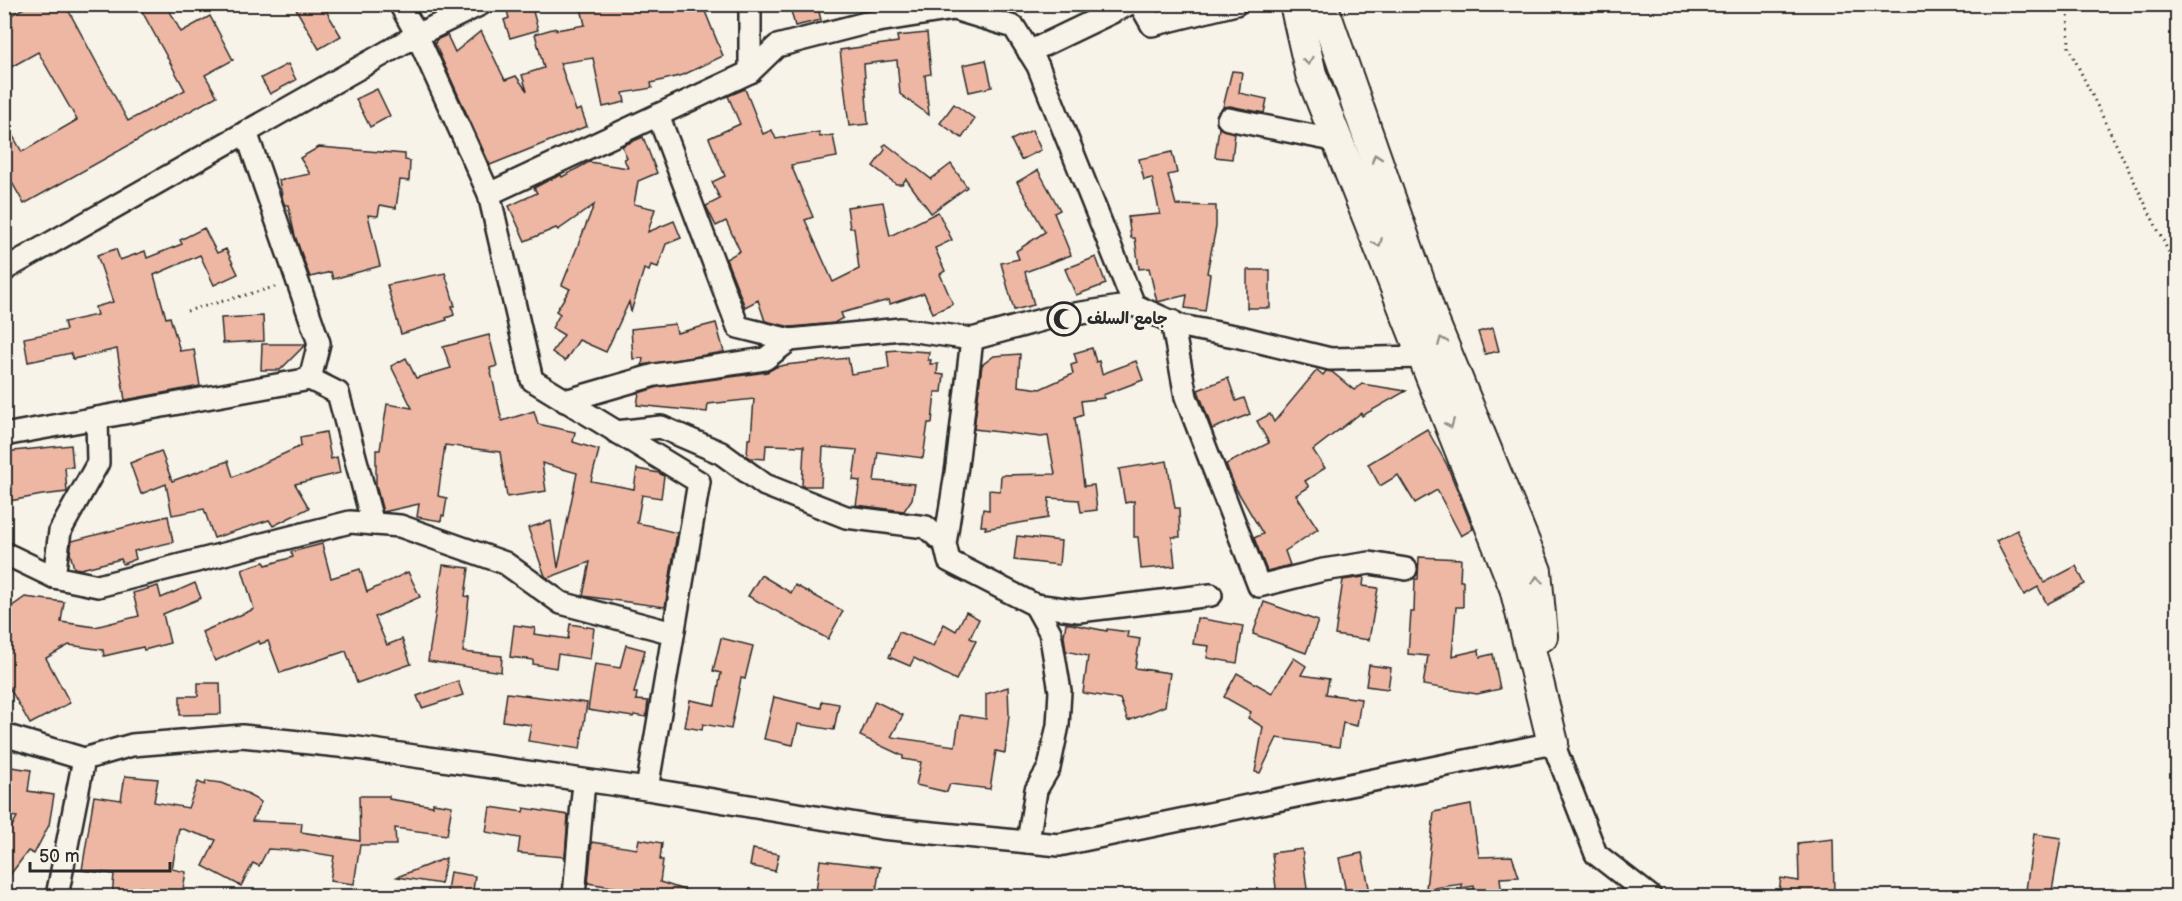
<svg xmlns="http://www.w3.org/2000/svg" width="2182" height="901" font-family="'Balsamiq Sans','Playpen Sans Arabic',sans-serif">
<style>
.building{fill:#eeb7a3;stroke:#2b2b2b;stroke-width:1.5}
.lines{fill:none;stroke-linecap:round;stroke-linejoin:round}
.minor-casing{stroke:#2b2b2b;stroke-width:26}
.secondary-casing{stroke:#2b2b2b;stroke-width:34}
.path{stroke:#2b2b2b;stroke-width:3;stroke-dasharray:1.5 4.5;stroke-linecap:butt}
.minor{stroke:#f7f3e8;stroke-width:21}
.secondary{stroke:#f7f3e8;stroke-width:30}
.oneway{stroke:#918f8a}
.labels{text-anchor:middle;dominant-baseline:central;stroke-width:5;stroke-linejoin:round;paint-order:stroke}
.poi-label{font-size:16px;font-weight:bold;fill:#2b2b2b;stroke:#f7f3e8;text-anchor:start}
</style>
<rect width="100%" height="100%" fill="#f7f3e8"/>
<filter id="ink" filterUnits="userSpaceOnUse"><feTurbulence type="fractalNoise" baseFrequency=".0167" numOctaves="2"/><feDisplacementMap in="SourceGraphic" scale="12" xChannelSelector="R" yChannelSelector="G"/><feConvolveMatrix kernelMatrix="1 2 1 2 8 2 1 2 1" color-interpolation-filters="sRGB"/></filter>
<g filter="url(#ink)">
<g class="building">
<polygon points="31,4 65,4 128,121 185,90 138,4 166,4 181,32 210,16 233,60 205,75 217,96 24,204 4,168 4,120 22,152 77,120 38,52 4,71 4,19"/>
<polygon points="293,4 322,4 341,36 319,49"/>
<polygon points="505,4 531,4 538,30 510,38 504,20 509,18"/>
<polygon points="580,4 702,4 723,56 683,75 651,83 652,88 623,93 625,102 603,107 593,58 560,63 576,111 581,109 587,126 490,165 435,44 436,40 447,35 455,52 481,31 505,80 516,76 527,91 522,75 544,68 535,34 556,28 556,30 585,25"/>
<polygon points="800,4 817,4 821,20 795,26 790,7"/>
<polygon points="927,33 931,74 925,75 929,115 900,94 897,60 864,64 868,124 849,126 840,50 898,42 897,36"/>
<polygon points="986,60 992,87 969,92 963,65"/>
<polygon points="288,64 296,80 270,94 261,78"/>
<polygon points="1232,71 1242,72 1239,93 1267,99 1264,113 1230,106 1223,107"/>
<polygon points="377,89 390,116 370,127 356,99"/>
<polygon points="745,89 763,134 772,130 776,139 819,132 820,137 833,135 837,157 791,165 813,217 805,220 833,282 859,269 854,228 850,228 847,207 883,202 890,236 938,212 952,240 935,248 945,271 940,274 953,304 933,313 924,293 890,304 889,300 841,313 843,318 834,323 791,327 765,321 758,300 745,307 726,259 740,251 726,221 716,226 706,206 720,199 712,182 725,176 709,138 740,124 728,96"/>
<polygon points="954,104 975,119 962,138 940,123"/>
<polygon points="1219,128 1235,133 1232,159 1215,157"/>
<polygon points="1032,130 1041,150 1021,160 1011,140"/>
<polygon points="643,137 657,173 638,181 634,204 655,209 648,232 674,221 681,238 666,244 658,267 651,265 649,271 644,269 631,312 629,302 606,352 579,340 565,361 552,352 564,335 552,328 560,314 556,311 570,289 562,285 594,205 558,230 556,228 525,241 509,206 537,193 534,188 547,181 561,175 562,177 589,162 628,168 624,159 627,158 622,146"/>
<polygon points="886,144 931,179 951,164 967,187 931,213 906,179 902,184 896,184 873,166 885,150 883,146"/>
<polygon points="319,147 405,154 405,160 410,161 409,181 400,180 396,208 380,205 378,216 368,215 380,266 333,279 331,272 310,277 295,236 288,205 285,205 283,201 279,180 310,174 300,158"/>
<polygon points="1172,152 1177,173 1168,175 1176,205 1216,206 1216,227 1207,273 1210,274 1205,311 1185,308 1187,295 1157,302 1149,268 1139,269 1135,238 1131,238 1128,217 1160,214 1152,178 1144,180 1139,159"/>
<polygon points="1038,170 1060,210 1054,213 1071,255 1025,272 1034,305 1014,310 1001,263 1019,259 1016,251 1045,232 1017,182"/>
<polygon points="204,228 217,253 226,249 238,274 214,285 200,255 154,275 166,318 170,317 180,351 194,349 200,386 125,400 117,349 73,359 71,353 28,362 24,338 66,330 64,322 97,315 95,307 113,302 97,255 116,249 120,260 145,251 147,258 182,244 180,240"/>
<polygon points="1096,257 1106,284 1076,295 1065,269"/>
<rect x="1247" y="270" width="23" height="38"/>
<polygon points="445,273 455,306 452,306 454,315 446,318 447,320 401,334 387,285"/>
<polygon points="263,316 264,341 223,343 221,318"/>
<polygon points="716,323 724,352 642,365 643,358 633,359 631,329 675,324 677,333"/>
<polygon points="1493,328 1499,351 1485,354 1478,332"/>
<polygon points="489,335 497,366 490,368 502,421 534,411 538,424 575,432 573,442 599,450 591,481 634,489 637,469 659,473 664,476 661,498 642,495 637,523 653,526 653,527 677,533 665,607 583,596 590,562 548,578 545,576 528,528 551,521 558,568 577,473 542,463 546,491 507,497 500,452 445,445 438,496 447,498 444,516 442,515 441,521 417,517 419,504 383,512 376,485 376,450 380,450 387,404 412,408 391,366 406,358 416,378 451,368 443,347"/>
<polygon points="262,344 306,344 280,370 261,370"/>
<polygon points="1092,348 1096,362 1099,361 1102,374 1136,361 1143,380 1103,395 1104,398 1081,401 1083,415 1075,418 1084,486 1094,485 1097,510 1081,512 1079,500 1049,498 1048,518 985,529 986,526 981,526 983,509 989,510 989,490 1000,491 1001,475 1055,474 1048,436 1041,437 974,429 982,365 994,356 1020,354 1018,386 1040,389 1073,374 1071,365 1077,363 1074,353"/>
<polygon points="897,350 929,352 928,360 931,360 930,364 938,364 937,374 944,375 942,392 935,392 932,423 928,423 923,458 878,452 874,481 915,484 912,499 904,511 856,505 860,481 853,480 857,450 823,447 821,486 802,486 804,446 766,445 765,459 750,458 747,456 748,439 751,439 754,399 708,404 707,412 637,405 639,393 658,387 767,372 776,367 785,365 848,358 851,374 889,368 887,351"/>
<polygon points="1317,370 1323,375 1326,371 1332,372 1354,390 1362,384 1406,391 1362,416 1361,413 1313,450 1325,468 1305,481 1309,487 1296,495 1318,529 1285,551 1290,565 1267,571 1254,538 1263,534 1235,487 1226,464 1269,443 1257,421 1270,414 1274,422"/>
<polygon points="1228,378 1236,401 1244,398 1250,414 1212,429 1198,390"/>
<polygon points="1427,429 1447,465 1473,529 1461,536 1437,490 1415,503 1398,475 1380,486 1368,464"/>
<polygon points="326,432 331,459 337,457 340,473 295,484 309,508 273,526 269,520 214,538 204,509 172,515 166,484 141,494 130,463 161,451 172,481 228,461 233,477 301,446 300,437"/>
<polygon points="71,445 73,467 65,467 67,492 42,495 4,502 4,452"/>
<polygon points="1167,461 1175,508 1179,508 1180,537 1172,537 1175,566 1141,569 1138,537 1134,537 1134,501 1125,503 1119,469"/>
<polygon points="168,516 173,542 134,551 136,559 123,564 121,559 81,569 74,568 70,553 72,541"/>
<polygon points="2017,530 2044,583 2076,566 2085,584 2047,604 2038,587 2024,595 1996,541"/>
<polygon points="1017,536 1061,541 1059,565 1014,560"/>
<polygon points="322,544 331,578 360,569 367,592 408,572 420,597 375,617 387,645 402,639 411,664 357,683 346,651 280,673 268,641 260,644 259,641 215,661 202,632 254,609 242,569 264,562 266,565 293,557 291,552"/>
<polygon points="1419,557 1461,559 1460,581 1463,581 1463,607 1456,607 1452,656 1479,650 1480,657 1493,654 1500,689 1477,694 1423,685 1428,656 1408,654 1411,612 1414,612 1415,579 1418,579"/>
<polygon points="443,565 469,568 465,596 469,597 463,652 502,656 501,672 428,661"/>
<polygon points="761,575 791,593 795,585 843,611 828,639 748,596"/>
<polygon points="1364,577 1363,586 1378,588 1369,640 1335,635 1343,580"/>
<polygon points="195,583 201,598 163,614 170,643 144,650 143,647 104,656 103,650 69,645 46,658 70,703 30,724 4,678 4,612 25,597 64,602 61,622 95,627 139,616 133,593 158,586 161,598"/>
<polygon points="1264,602 1318,621 1306,653 1253,634"/>
<polygon points="966,612 979,619 970,638 976,641 956,680 914,658 910,666 889,657 899,632 933,646 944,624 956,631"/>
<polygon points="1197,618 1243,626 1237,663 1207,658 1209,646 1193,644"/>
<polygon points="1066,623 1107,631 1107,629 1128,632 1127,637 1140,639 1135,668 1170,673 1165,706 1128,721 1120,699 1083,693 1088,656 1066,651 1064,636"/>
<polygon points="570,624 594,628 590,659 558,654 556,668 533,664 533,660 510,657 514,625 535,628 534,634 568,639"/>
<polygon points="721,638 753,646 745,679 741,678 731,729 703,724 702,730 685,727 690,700 715,705 721,673 713,671"/>
<polygon points="626,645 645,650 634,693 637,693 636,700 648,701 646,717 634,715 633,717 588,710 595,664 620,668"/>
<polygon points="1294,658 1306,666 1301,675 1329,679 1326,694 1361,699 1357,726 1343,723 1339,747 1277,738 1260,773 1255,772 1263,727 1248,718 1251,712 1224,697 1237,673 1272,693"/>
<polygon points="1369,665 1391,668 1388,689 1366,686"/>
<polygon points="458,681 463,695 422,708 417,696"/>
<polygon points="198,683 220,683 221,714 180,715 180,696 198,696"/>
<polygon points="1008,687 1009,715 1005,753 996,751 990,789 950,784 947,792 916,785 921,762 903,759 903,756 860,736 875,701 903,715 891,737 955,746 960,715 986,719 986,694"/>
<polygon points="507,693 587,703 580,749 528,741 531,725 503,721"/>
<polygon points="774,697 821,708 822,701 839,704 834,730 798,724 793,745 764,739"/>
<polygon points="4,766 31,770 28,791 54,795 49,825 34,854 28,851 4,883 4,841 17,817 4,815"/>
<polygon points="125,776 158,779 154,802 188,808 198,782 205,785 206,781 222,783 249,794 248,795 261,802 252,821 302,823 301,832 360,841 359,796 389,796 389,799 433,806 433,803 452,806 447,835 395,828 396,845 360,845 354,884 330,881 334,856 303,851 268,849 259,866 253,863 241,886 203,866 216,840 179,828 172,869 186,872 182,895 140,887 140,897 112,897 114,874 82,870 94,796 121,800"/>
<polygon points="1471,805 1479,857 1512,856 1519,877 1500,878 1502,897 1475,897 1474,886 1462,888 1462,884 1426,889 1434,812"/>
<polygon points="490,807 523,812 524,808 568,815 565,857 518,853 520,838 486,832"/>
<polygon points="2034,834 2061,838 2051,897 2025,897"/>
<polygon points="639,839 662,843 660,860 663,860 660,882 696,894 695,897 635,897 637,891 588,883 592,842 637,849"/>
<polygon points="1833,839 1834,897 1778,897 1781,878 1799,881 1798,843"/>
<polygon points="753,849 779,854 775,871 750,866"/>
<polygon points="1302,849 1308,897 1277,897 1272,853"/>
<polygon points="1362,853 1371,897 1347,897 1339,858"/>
<polygon points="446,858 441,884 397,877"/>
<polygon points="820,860 880,867 875,897 850,897 816,892"/>
<polygon points="450,872 475,876 472,897 446,897"/>
</g>
<g class="lines">
<g class="minor-casing">
<g id="minor">
<polyline points="1140,4 1152,25 1236,4"/>
<polyline points="1029,52 1129,4"/>
<polyline points="750,72 750,4"/>
<polyline points="1228,119 1338,141"/>
<polyline points="246,132 319,343 310,379"/>
<polyline points="489,194 750,72 777,46 866,23 954,9 1014,27 1038,66 1134,305 1049,318 972,339 901,329 790,340 738,327 658,115"/>
<polyline points="4,271 7,268 417,35 400,4"/>
<polyline points="1134,305 1181,326 1240,337 1330,359 1423,357"/>
<polyline points="1172,321 1186,397 1259,586 1323,570 1370,563 1406,569"/>
<polyline points="972,339 957,466 945,544 949,561 1035,605 1050,632 1060,691 1058,725 1049,768 1036,790 1028,842"/>
<polyline points="565,401 655,375 765,359 790,340"/>
<polyline points="616,432 661,427 721,453 765,485 846,517 926,527 945,544"/>
<polyline points="4,435 310,379 338,393 373,524"/>
<polyline points="4,553 54,577 98,586 350,522 400,526 505,563 561,603 673,633"/>
<polyline points="54,577 60,531 98,463 97,418"/>
<polyline points="1035,605 1079,611 1211,595"/>
<polyline points="4,735 84,759 132,745 242,736 358,748 647,789 699,482 532,380 489,194 417,35 481,4"/>
<polyline points="647,789 881,828 1059,845 1553,743 1596,854 1650,896"/>
<polyline points="57,896 84,759"/>
<polyline points="574,896 584,781"/>
</g>
</g>
<g class="secondary-casing">
<g id="secondary">
<polyline points="1295,4 1311,74 1515,588 1553,743"/>
<polyline points="1322,4 1432,318 1536,571 1542,636"/>
</g>
</g>
<g class="path">
<polyline points="2068,4 2069,48 2178,271"/>
<polyline points="187,311 278,286"/>
</g>
<use href="#minor" class="minor"/>
<use href="#secondary" class="secondary"/>
</g>
<defs><path id="oneway-chevron" d="M-2-3.5L2.5 0L-2 3.5" fill="none" stroke-width="1.6" stroke-linecap="round" stroke-linejoin="round" transform="scale(1.5)"/></defs>
<g class="oneway">
<use href="#oneway-chevron" transform="translate(1308 61) rotate(77)"/>
<use href="#oneway-chevron" transform="translate(1376 158) rotate(-109)"/>
<use href="#oneway-chevron" transform="translate(1378 243) rotate(68)"/>
<use href="#oneway-chevron" transform="translate(1442 341) rotate(-112)"/>
<use href="#oneway-chevron" transform="translate(1450 424) rotate(68)"/>
<use href="#oneway-chevron" transform="translate(1537 580) rotate(-96)"/>
</g>
</g>
<defs>
<g id="mosque-ring" transform="scale(1.725)"><circle r="9.5" fill="#f7f3e8" stroke="#2b2b2b" stroke-width="1.5"/><path d="M3.5-4.9A6 6 0 1 0 3.5 4.9A5 5 0 1 1 3.5-4.9Z" fill="#2b2b2b"/></g>
</defs>
<g fill-rule="evenodd">
<use href="#mosque-ring" x="1064" y="319"/>
</g>
<g class="labels">
<g class="poi-label">
<text x="1087" y="319">جامع السلف</text>
</g>
</g>
<rect width="2182" height="901" fill="none" stroke="#f7f3e8" stroke-width="24"/>
<rect x="12" y="12" width="2158" height="877" fill="none" stroke="#2b2b2b" stroke-width="2" filter="url(#ink)"/>
<path d="M30 862v9h140v-9" fill="none" stroke="#2b2b2b" stroke-width="3"/>
<text x="39" y="862" font-size="18" fill="#2b2b2b" stroke="#f7f3e8" stroke-width="4.5" paint-order="stroke">50 m</text>
</svg>
